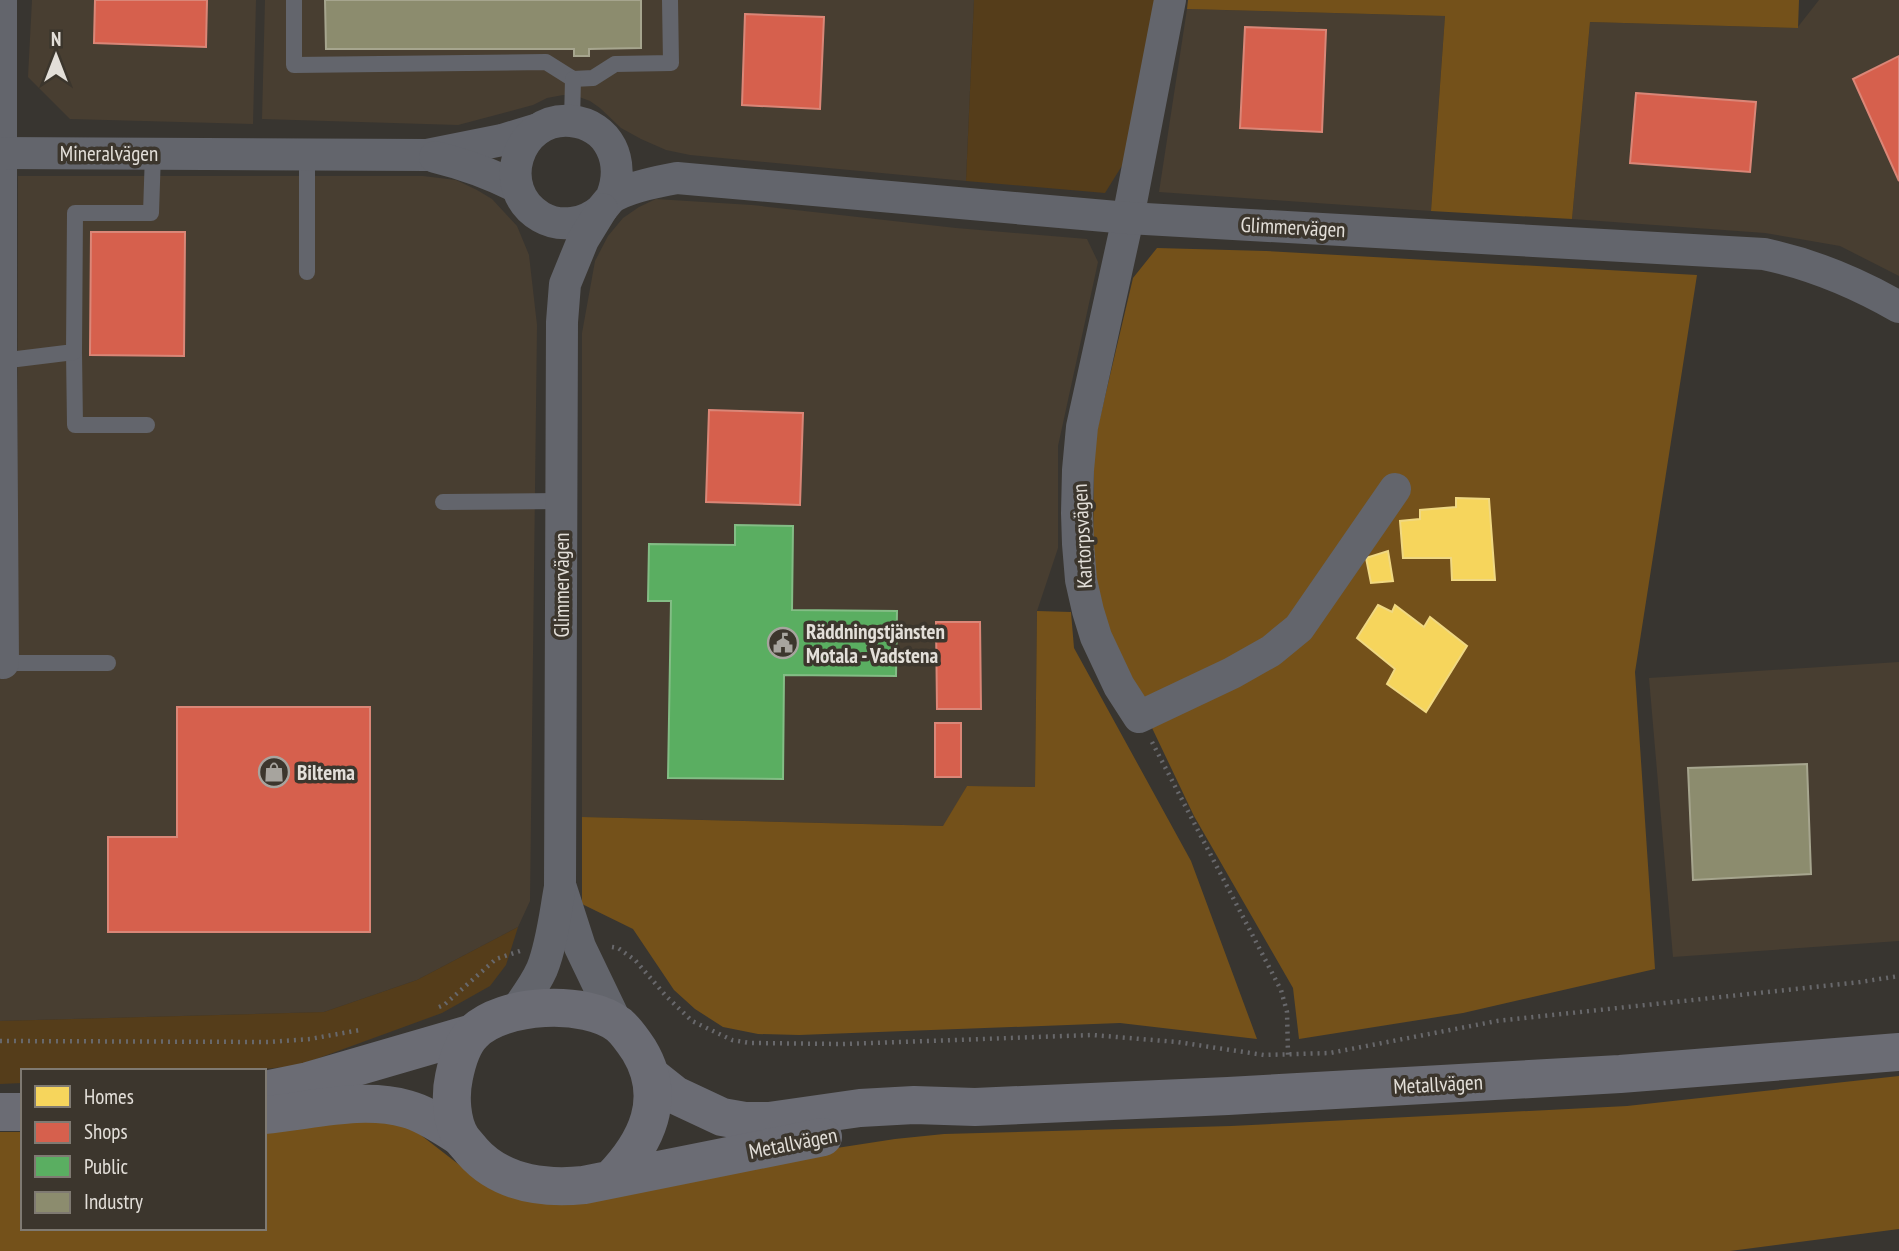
<svg xmlns="http://www.w3.org/2000/svg" width="1899" height="1251" font-family="'PT Sans Narrow',sans-serif">
<style>
.built{fill:#483e31}
.green{fill:#553d1a}
.forest{fill:#74511a}
.homes{fill:#f6d55c;stroke:#f0d882;stroke-width:2}
.shops{fill:#d6604d;stroke:#da8677;stroke-width:2}
.public{fill:#5aae61;stroke:#83bd85;stroke-width:2}
.industry{fill:#8c8c6e;stroke:#a6a58e;stroke-width:2}
.lines{fill:none;stroke-linecap:round;stroke-linejoin:round}
.path{stroke:#68686b;stroke-width:4.5;stroke-dasharray:2 5;stroke-linecap:butt}
.lane{stroke:#63656c;stroke-width:16}
.street{stroke:#63656c;stroke-width:32}
.primary{stroke:#6b6c74;stroke-width:38}
.labels{text-anchor:middle;dominant-baseline:central;stroke-width:7;stroke-linejoin:round;paint-order:stroke}
.street-label{font-size:21px;fill:#e3dfd9;stroke:#3c362d}
.poi-label{font-size:21px;font-weight:bold;fill:#e3dfd9;stroke:#3c362d;text-anchor:start}
</style>
<rect width="100%" height="100%" fill="#383530"/>
<g class="built">
<polygon points="32,0 256,0 253,124 70,119 28,77"/>
<polygon points="265,0 974,0 966,181 690,155 666,150 641,139 621,128 600,108 590,101 579,97 563,95 547,98 533,105 458,125 262,119"/>
<polygon points="1819,0 1899,0 1899,276 1840,246 1765,233 1572,219 1590,22 1797,28"/>
<polygon points="1187,9 1445,16 1431,211 1159,192"/>
<polygon points="18,176 423,176 456,180 477,190 492,199 517,226 529,255 537,325 530,901 518,927 417,980 324,1012 0,1021 0,609 17,609"/>
<polygon points="656,199 752,205 956,228 1087,239 1098,262 1058,446 1058,548 1037,611 1035,787 967,786 944,826 582,817 582,333 595,261 608,236 623,218 639,207"/>
<polygon points="1899,662 1899,941 1673,957 1649,678"/>
</g>
<g class="green">
<polygon points="974,0 1169,0 1151,119 1105,193 966,181"/>
<polygon points="518,927 506,965 490,986 442,1013 297,1066 241,1071 23,1071 23,1083 0,1084 0,1021 324,1012 417,980"/>
</g>
<g class="forest">
<polygon points="1188,0 1799,0 1798,28 1590,22 1572,219 1431,211 1445,16 1187,9"/>
<polygon points="1157,248 1266,251 1697,275 1635,672 1655,969 1463,1013 1299,1039 1293,988 1194,816 1143,709 1095,595 1093,572 1094,443 1133,278"/>
<polygon points="1037,611 1071,612 1074,648 1191,861 1257,1039 1120,1023 799,1035 758,1034 723,1027 695,1009 674,990 633,929 582,904 582,817 943,826 967,786 1035,787"/>
<polygon points="1899,1076 1899,1229 1730,1251 0,1251 0,1132 23,1132 23,1228 264,1228 264,1125 375,1116 413,1129 484,1184 759,1160 895,1139 944,1134 1231,1126 1627,1106"/>
</g>
<g class="homes">
<polygon points="1456,498 1489,499 1495,580 1452,580 1451,558 1403,558 1400,521 1420,519 1420,510 1456,507"/>
<polygon points="1388,551 1393,581 1371,583 1366,558"/>
<polygon points="1378,605 1392,612 1395,605 1424,627 1430,617 1467,646 1426,712 1387,684 1395,669 1357,638"/>
</g>
<g class="shops">
<polygon points="95,0 207,0 206,47 94,43"/>
<polygon points="745,14 824,17 820,109 742,105"/>
<polygon points="1245,27 1326,30 1322,132 1240,128"/>
<polygon points="1899,56 1899,181 1853,79"/>
<polygon points="1636,93 1756,102 1750,172 1630,163"/>
<polygon points="91,232 185,232 184,356 90,355"/>
<polygon points="709,410 803,413 800,505 706,502"/>
<polygon points="936,622 980,622 981,709 937,709"/>
<polygon points="177,707 370,707 370,932 108,932 108,837 177,837"/>
<rect x="935" y="723" width="26" height="54"/>
</g>
<polygon class="public" points="735,525 793,526 792,610 897,611 896,676 784,675 783,779 668,778 671,601 648,601 649,544 735,545"/>
<g class="industry">
<polygon points="325,0 641,0 641,48 589,49 589,56 574,56 574,49 326,49"/>
<polygon points="1807,764 1811,874 1693,880 1688,768"/>
</g>
<g class="lines">
<g class="path">
<polyline points="1152,742 1281,990 1287,1012 1288,1055"/>
<polyline points="612,947 618,948 635,960 666,996 692,1021 732,1040 750,1043 842,1044 1093,1035 1177,1042 1264,1055 1330,1053 1497,1021 1860,982 1899,976"/>
<polyline points="439,1007 444,1005 496,959 520,951"/>
<polyline points="0,1041 268,1042 310,1039 360,1030"/>
</g>
<g class="lane">
<polyline points="294,0 294,65 546,62 573,79 593,78 615,64 671,63 670,0"/>
<polyline points="572,121 573,79"/>
<polyline points="307,154 307,272"/>
<polyline points="74,352 75,425 147,425"/>
<polyline points="1,361 74,352 75,213 151,213 153,153"/>
<polyline points="443,502 561,501"/>
<polyline points="3,663 108,663"/>
</g>
<g class="street">
<polyline points="1,0 1,361 3,663"/>
<polyline points="1170,0 1128,218 1082,427 1078,470 1077,513 1078,544 1081,580 1088,611 1096,637 1119,686 1139,717 1232,673 1271,651 1299,628 1395,489"/>
<polyline points="0,153 427,155 502,140 538,129"/>
<path d="M 435,157 C 464,164 491,174 517,187"/>
<path d="M 612,196 C 625,162 610,125 571,121 C 517,116 494,190 541,217 C 560,228 585,224 601,210 C 606,205 609,198 616,195 C 635,186 656,182 677,178 L 1128,218 L 1764,254 C 1812,264 1857,283 1899,307"/>
<polyline points="561,888 580,947 617,1024"/>
<path d="M 515,1012 C 524,999 535,985 542,969 C 552,944 555,914 560,887 L 562,322 L 565,284 L 583,240 L 602,209"/>
</g>
<g class="primary">
<polyline points="651,1076 675,1095 722,1117 745,1121 769,1121 860,1108 914,1105 975,1107 1228,1096 1620,1074 1899,1052"/>
<polyline points="264,1090 308,1081 473,1033"/>
<polyline points="0,1112 23,1112"/>
<path d="M 264,1115 C 311,1111 361,1096 407,1109 C 426,1114 444,1127 460,1137"/>
<path d="M 611,1179 C 647,1142 668,1098 639,1050 C 633,1041 627,1032 619,1025 C 586,999 502,1003 473,1033 C 462,1044 457,1062 454,1077 C 450,1095 451,1123 462,1139 C 465,1143 469,1147 472,1151 C 501,1184 544,1189 584,1185 L 823,1137"/>
</g>
</g>
<defs>
<g id="civic-ring" transform="scale(1.575)"><circle r="9.5" fill="#3c362d" stroke="#a7a49e" stroke-width="1.5"/><path d="M-.6-6.5H3V-4.5H.6V-3L4-1V1h2V6H-6V1h2V-1L-.6-3ZM-1.2 2.5V6h2.4V2.5Z" fill="#a7a49e"/></g>
<g id="shop-ring" transform="scale(1.575)"><circle r="9.5" fill="#3c362d" stroke="#a7a49e" stroke-width="1.5"/><path d="M-5-2.5h2.3a2.7 3.5 0 0 1 5.4 0H5L5.5 6h-11ZM-1.5-2.5h3a1.5 2.3 0 0 0-3 0Z" fill="#a7a49e"/></g>
</defs>
<g fill-rule="evenodd">
<use href="#civic-ring" x="783" y="643"/>
<use href="#shop-ring" x="274" y="772"/>
</g>
<g class="labels">
<g class="street-label">
<text x="109" y="153">Mineralvägen</text>
<text transform="translate(1293 227) rotate(3)">Glimmervägen</text>
<text transform="translate(1082 536) rotate(-93)">Kartorpsvägen</text>
<text transform="translate(561 585) rotate(-90)">Glimmervägen</text>
<text transform="translate(1438 1084) rotate(-3)">Metallvägen</text>
<text transform="translate(793 1143) rotate(-11)">Metallvägen</text>
</g>
<g class="poi-label">
<text x="806" y="631">Räddningstjänsten<tspan x="806" dy="24">Motala - Vadstena</tspan></text>
<text x="297" y="772">Biltema</text>
</g>
</g>
<rect x="21" y="1069" width="245" height="161" fill="#3c362d" stroke="#7f7a72" stroke-width="2"/>
<rect x="35" y="1086" width="35" height="21" fill="#f6d55c" stroke="#7f7a72" stroke-width="2"/>
<text x="84" y="1104" font-size="21" fill="#e3dfd9">Homes</text>
<rect x="35" y="1122" width="35" height="21" fill="#d6604d" stroke="#7f7a72" stroke-width="2"/>
<text x="84" y="1139" font-size="21" fill="#e3dfd9">Shops</text>
<rect x="35" y="1156" width="35" height="21" fill="#5aae61" stroke="#7f7a72" stroke-width="2"/>
<text x="84" y="1174" font-size="21" fill="#e3dfd9">Public</text>
<rect x="35" y="1192" width="35" height="21" fill="#8c8c6e" stroke="#7f7a72" stroke-width="2"/>
<text x="84" y="1209" font-size="21" fill="#e3dfd9">Industry</text>
<g transform="translate(56 56)" stroke="#3c362d" stroke-width="5" paint-order="stroke">
<path d="M0-5L12 26L0 18L-12 26Z" fill="#e3dfd9"/>
<text y="-10" font-size="19" font-weight="bold" text-anchor="middle" fill="#e3dfd9">N</text>
</g>
</svg>
